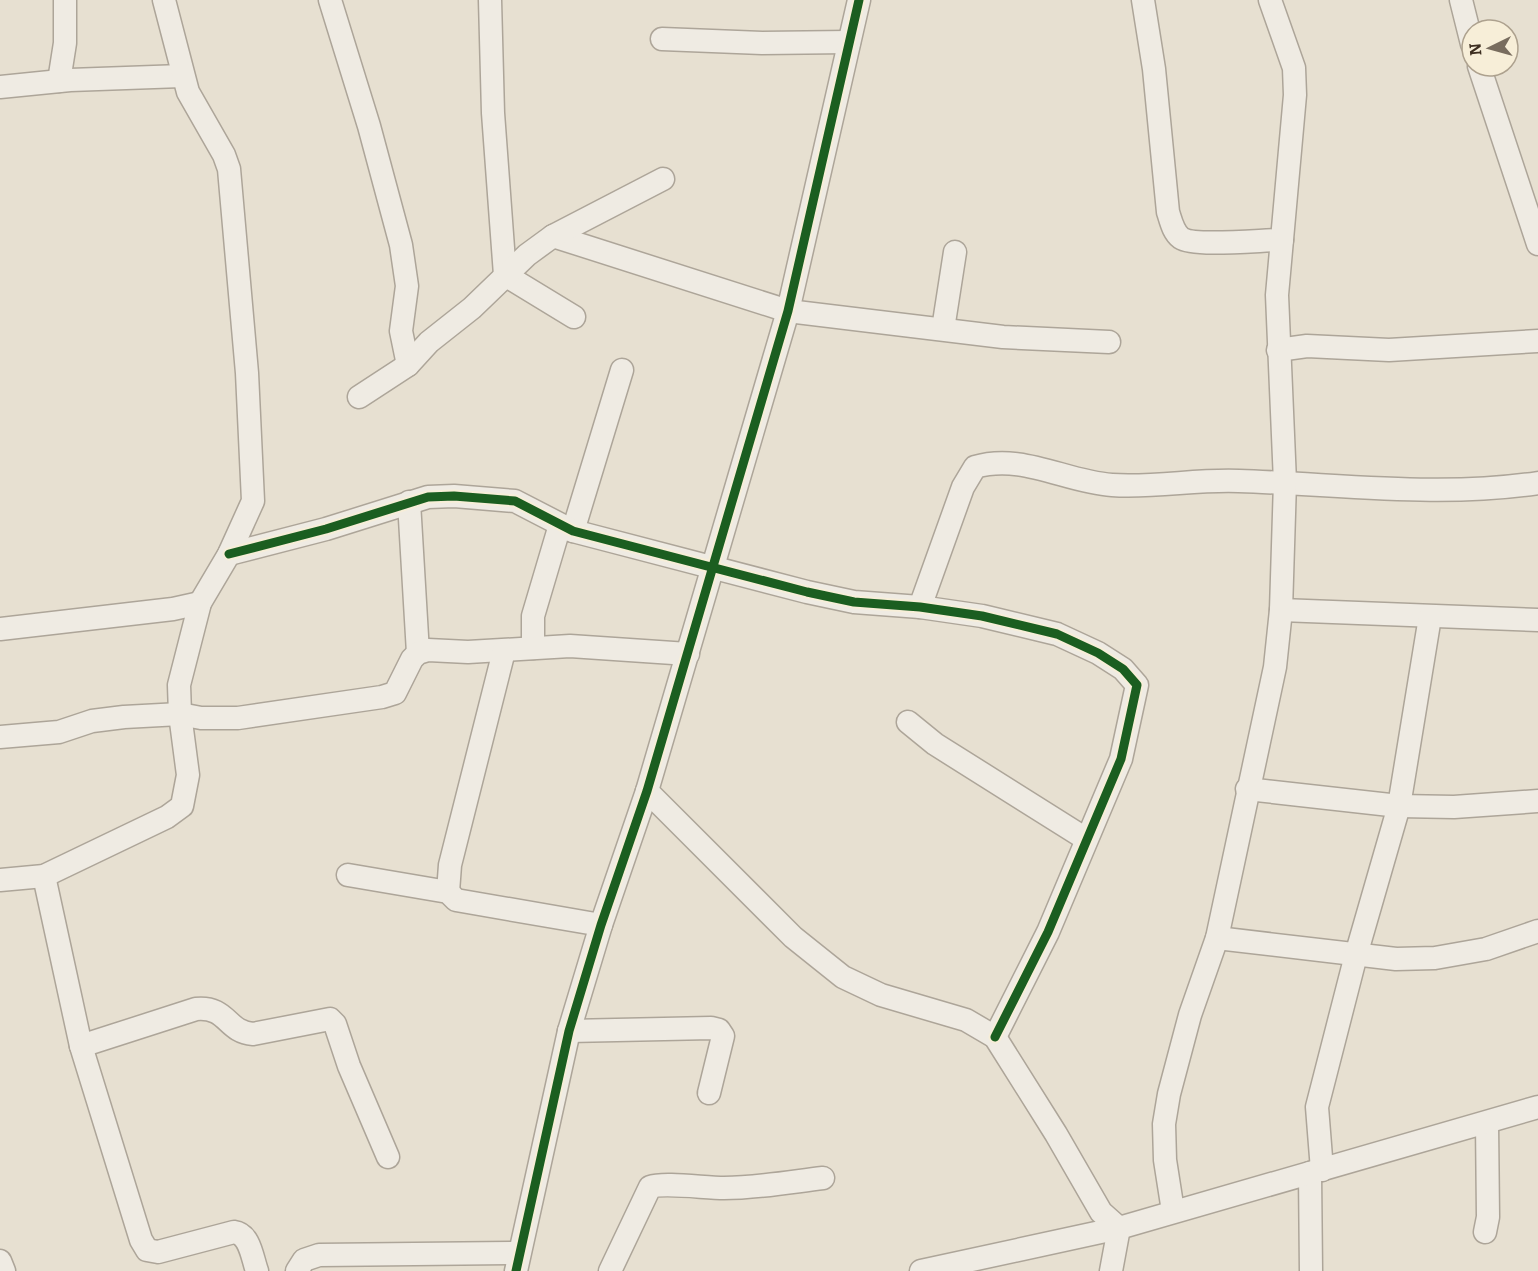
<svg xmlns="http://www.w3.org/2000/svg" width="1538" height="1271" font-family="Bitter,serif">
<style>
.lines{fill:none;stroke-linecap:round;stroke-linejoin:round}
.minor-casing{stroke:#ada599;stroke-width:25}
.minor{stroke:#efebe3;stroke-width:22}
.cycleway-casing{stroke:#f7eed8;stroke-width:13}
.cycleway{stroke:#1b5e20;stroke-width:9}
</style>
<rect width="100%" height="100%" fill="#e7e0d1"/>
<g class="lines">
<g class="minor-casing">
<g id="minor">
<polyline points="330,0 369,126 401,245 407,286 401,331 408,365"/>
<polyline points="490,0 493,113 505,275 574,317"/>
<path d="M 1143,0 L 1154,69 L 1168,212 C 1171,221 1173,232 1181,238 C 1194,247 1262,240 1282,240"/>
<polyline points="1461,0 1472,44"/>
<polyline points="662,39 762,43 849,42"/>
<polyline points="1479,66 1538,244"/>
<polyline points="59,81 65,43 65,0"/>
<polyline points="0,87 70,80 182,76"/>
<polyline points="553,236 788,311 1003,337 1109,342"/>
<polyline points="943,329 955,252"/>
<polyline points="1278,350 1307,346 1389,350 1538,341"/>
<polyline points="359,397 408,365 429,342 472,308 527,255 553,236 663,179"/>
<polyline points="409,502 418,653"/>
<polyline points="573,531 622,370"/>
<polyline points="229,554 326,529 428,497 454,496 515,501 573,531 807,592 854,602 920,607 982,616 1057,634 1098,653 1123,669 1137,685 1121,759 1048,932 995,1037"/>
<path d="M 920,607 L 963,487 L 975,467 C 1022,453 1066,482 1112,485 C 1155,488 1197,479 1239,481 C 1338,484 1440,498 1538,483"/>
<polyline points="1281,610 1538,620"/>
<polyline points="0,629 173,609 200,603"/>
<polyline points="533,648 533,616 560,525"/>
<polyline points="908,722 935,744 1086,839"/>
<polyline points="0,737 59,732 92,721 124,717 180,714 201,718 238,718 382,697 395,693 412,659 418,653 428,650 468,652 570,646 688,654"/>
<polyline points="1247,789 1399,806 1454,807 1538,801"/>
<polyline points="647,791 793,937 843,977 881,995 966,1020 995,1037 1056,1134 1101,1212 1119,1228 1111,1271"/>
<polyline points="348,875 448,892 456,900 601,925"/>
<path d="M 44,876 L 81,1046 L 141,1240 L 147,1250 L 158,1252 L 234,1232 C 250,1234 252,1257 257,1271"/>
<polyline points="0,880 44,876 167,817 182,806 188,775 180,714 179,685 200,603 229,554 253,501 247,373 229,169 224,155 188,92 164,0"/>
<polyline points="448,892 450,865 504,651"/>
<polyline points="1217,938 1396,959 1435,958 1486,949 1538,931"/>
<polyline points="569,1031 711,1028 719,1030 723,1036 709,1093"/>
<path d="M 81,1046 L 196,1009 C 228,1006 226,1032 253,1034 L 330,1019 L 335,1024 L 349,1066 L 388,1157"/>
<polyline points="1322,1170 1317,1107 1356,955 1399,806 1430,617"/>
<polyline points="1310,1173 1311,1271"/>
<polyline points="1173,1211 1165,1160 1164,1124 1169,1094 1190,1015 1217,938 1275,667 1281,610 1285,482 1277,295 1295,95 1294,68 1270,0"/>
<polyline points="1485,1232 1488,1217 1487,1123"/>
<polyline points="0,1261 4,1271"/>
<polyline points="297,1271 304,1260 319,1255 519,1253"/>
<polyline points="516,1271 569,1031 601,925 647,791 788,311 859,0"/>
<path d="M 610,1271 L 650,1187 C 664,1182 705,1188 724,1188 C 757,1188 790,1182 823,1178"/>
<polyline points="921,1271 1119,1228 1538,1107"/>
</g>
</g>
<use href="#minor" class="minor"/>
<g class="cycleway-casing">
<g id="cycleway">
<polyline points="229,554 326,529 428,497 454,496 515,501 573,531 807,592 854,602 920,607 982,616 1057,634 1098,653 1123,669 1137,685 1121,759 1048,932 995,1037"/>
<polyline points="516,1271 569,1031 601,925 647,791 788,311 859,0"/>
</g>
</g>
<use href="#cycleway" class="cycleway"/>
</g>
<g transform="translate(1490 48) rotate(265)"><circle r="28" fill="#f7eed8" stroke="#ada18e" stroke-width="1.5"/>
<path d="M0-4.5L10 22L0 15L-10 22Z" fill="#786c5e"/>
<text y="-9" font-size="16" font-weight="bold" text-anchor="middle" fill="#3d2e20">N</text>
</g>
</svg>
